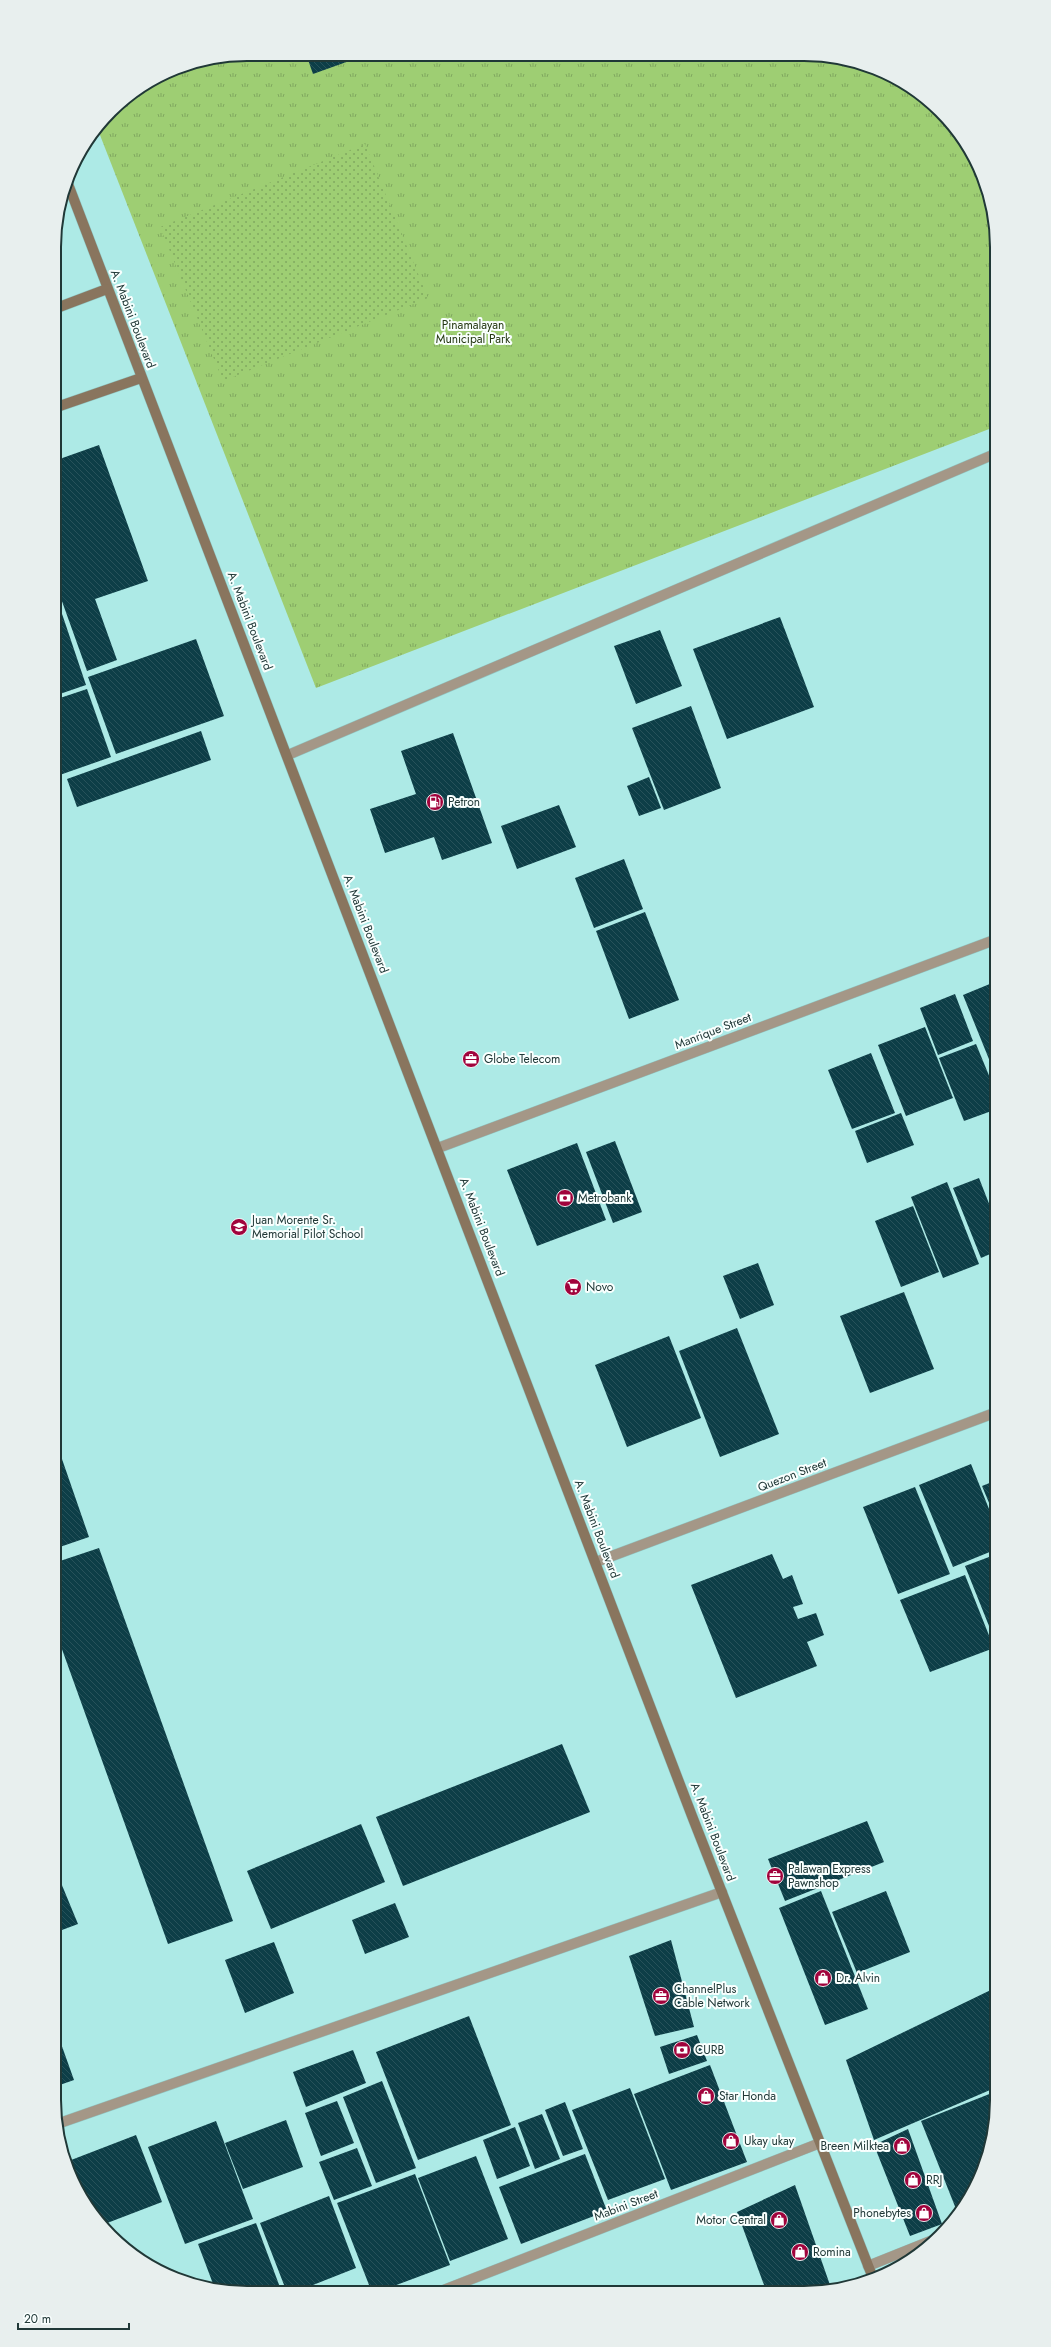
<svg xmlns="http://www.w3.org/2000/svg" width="1051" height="2347" font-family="Jost,sans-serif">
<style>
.park{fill:url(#park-tufts)}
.garden{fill:url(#garden-dots)}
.building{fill:url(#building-back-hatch)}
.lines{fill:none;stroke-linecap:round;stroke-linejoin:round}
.street-casing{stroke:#91c6c3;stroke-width:11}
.secondary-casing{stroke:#91c6c3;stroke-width:11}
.street{stroke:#a49787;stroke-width:10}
.secondary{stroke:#89755e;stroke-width:10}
.labels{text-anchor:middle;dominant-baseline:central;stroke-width:4;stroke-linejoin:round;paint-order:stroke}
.street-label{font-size:12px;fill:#203837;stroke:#f9fffe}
.park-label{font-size:12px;fill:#263913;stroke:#f9fffe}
.poi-label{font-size:12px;fill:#203837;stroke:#f9fffe;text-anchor:start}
.rim{fill:none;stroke:#203837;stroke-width:2}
</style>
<defs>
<pattern id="park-tufts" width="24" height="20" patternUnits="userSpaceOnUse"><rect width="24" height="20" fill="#9ece73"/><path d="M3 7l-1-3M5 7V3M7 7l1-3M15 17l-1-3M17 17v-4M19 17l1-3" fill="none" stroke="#80a85f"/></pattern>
<pattern id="garden-dots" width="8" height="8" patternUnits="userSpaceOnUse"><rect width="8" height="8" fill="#9ece73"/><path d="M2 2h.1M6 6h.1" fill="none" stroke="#80a85f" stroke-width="1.8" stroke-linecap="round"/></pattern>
<pattern id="building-back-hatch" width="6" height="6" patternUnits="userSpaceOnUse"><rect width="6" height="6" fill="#0d3e47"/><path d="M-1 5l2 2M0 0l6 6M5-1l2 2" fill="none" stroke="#27525a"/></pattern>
</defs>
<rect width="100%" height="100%" fill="#adeae6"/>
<polygon class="park" points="247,54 842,58 890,74 931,102 965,140 990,197 997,247 997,426 316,688 98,130 120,102 173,69"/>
<polygon class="garden" points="365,144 428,298 223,381 160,227"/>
<g class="building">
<polygon points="306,54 366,55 313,74"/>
<polygon points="99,445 148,581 95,599 117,660 87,671 54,579 54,461"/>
<polygon points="54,596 56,596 86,685 54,696"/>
<polygon points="780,617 814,707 727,739 693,649"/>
<polygon points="660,630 682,686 636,704 614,646"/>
<polygon points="196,639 224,716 116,754 88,677"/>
<polygon points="87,689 111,757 54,777 54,700"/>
<polygon points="691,706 721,788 664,810 632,728"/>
<polygon points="201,731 211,760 77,807 67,779"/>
<polygon points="453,733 492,843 442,860 434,837 385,853 370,809 416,794 401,751"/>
<polygon points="649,777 661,808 639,816 627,786"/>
<polygon points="559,805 576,847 517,869 501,826"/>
<polygon points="624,859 643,909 594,928 575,878"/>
<polygon points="645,912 679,1000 629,1019 596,931"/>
<polygon points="997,981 997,1074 995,1074 963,995"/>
<polygon points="955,994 973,1041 938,1055 920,1008"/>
<polygon points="925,1027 953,1098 906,1116 878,1045"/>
<polygon points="976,1044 997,1095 997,1109 964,1121 939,1058"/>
<polygon points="871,1053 895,1113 852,1129 828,1070"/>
<polygon points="901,1113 914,1145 867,1163 855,1131"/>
<polygon points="615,1141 642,1212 613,1223 586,1152"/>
<polygon points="577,1143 606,1220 537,1246 507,1170"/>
<polygon points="979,1178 997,1224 997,1251 981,1258 953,1188"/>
<polygon points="947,1182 979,1264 943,1278 911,1197"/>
<polygon points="913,1206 939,1272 901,1287 875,1221"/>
<polygon points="758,1263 774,1305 740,1319 723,1276"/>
<polygon points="904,1292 934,1369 870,1393 840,1316"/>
<polygon points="737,1328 779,1434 720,1457 679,1351"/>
<polygon points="669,1336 701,1418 627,1447 595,1365"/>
<polygon points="54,1436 89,1537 54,1549"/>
<polygon points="971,1464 997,1529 997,1549 953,1567 919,1485"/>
<polygon points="997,1480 997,1522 982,1486"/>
<polygon points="915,1487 950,1574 898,1594 863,1507"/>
<polygon points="99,1548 233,1921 168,1944 54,1627 54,1563"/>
<polygon points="772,1554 783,1579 792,1575 803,1604 793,1607 798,1619 816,1613 824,1635 807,1642 817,1666 736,1698 691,1585"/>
<polygon points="997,1554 997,1641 995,1641 965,1566"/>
<polygon points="965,1575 994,1648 930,1672 900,1600"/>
<polygon points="562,1744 590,1812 403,1886 376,1817"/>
<polygon points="867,1821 884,1862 785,1901 768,1859"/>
<polygon points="361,1824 385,1882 271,1929 247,1871"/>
<polygon points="59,1878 78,1924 54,1933 54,1880"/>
<polygon points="821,1891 868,2009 825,2025 779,1908"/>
<polygon points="886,1891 910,1952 857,1973 832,1912"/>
<polygon points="395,1903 409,1937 365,1954 352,1920"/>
<polygon points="671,1940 694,2027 655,2036 629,1956"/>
<polygon points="274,1942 294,1993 245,2013 225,1960"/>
<polygon points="997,1987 997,2087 874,2140 846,2060"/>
<polygon points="469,2016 511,2125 418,2160 376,2052"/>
<polygon points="54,2024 74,2080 54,2087"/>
<polygon points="697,2035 707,2061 669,2074 660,2047"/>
<polygon points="353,2050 366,2083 306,2107 293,2072"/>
<polygon points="710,2065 747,2162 671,2190 634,2094"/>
<polygon points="382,2081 416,2168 376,2183 343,2097"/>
<polygon points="630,2088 665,2179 608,2200 572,2110"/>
<polygon points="997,2091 997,2113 982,2174 958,2214 921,2121"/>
<polygon points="337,2101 354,2143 321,2156 305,2113"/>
<polygon points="565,2102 583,2149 563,2156 545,2110"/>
<polygon points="542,2114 560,2159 535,2169 518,2123"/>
<polygon points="286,2120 303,2167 243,2189 225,2143"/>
<polygon points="216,2121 253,2219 185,2244 148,2147"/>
<polygon points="515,2127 530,2166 497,2179 483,2140"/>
<polygon points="908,2129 942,2224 910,2236 874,2145"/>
<polygon points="136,2135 162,2202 102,2225 86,2207 66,2162"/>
<polygon points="357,2148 372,2186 334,2200 319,2162"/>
<polygon points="585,2154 607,2211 521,2244 499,2187"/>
<polygon points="476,2156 508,2239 450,2261 418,2178"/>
<polygon points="415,2174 450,2265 383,2290 371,2290 337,2203"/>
<polygon points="795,2185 830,2285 804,2293 767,2293 737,2212"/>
<polygon points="329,2196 356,2268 313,2285 315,2290 286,2290 260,2223"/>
<polygon points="256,2223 281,2290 215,2289 198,2244"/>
</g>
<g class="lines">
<g class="street-casing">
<g id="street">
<polyline points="288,755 997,453"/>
<polyline points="438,1148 997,939"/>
<polyline points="596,1562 997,1412"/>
<polyline points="57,2124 722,1892"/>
<polyline points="868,2266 933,2240"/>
<polyline points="441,2291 820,2143"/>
</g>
</g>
<g class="secondary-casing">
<g id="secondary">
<polyline points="68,184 692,1816 873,2278"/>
<polyline points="54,309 107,289"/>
<polyline points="54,408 141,378"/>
</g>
</g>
<use href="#street" class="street"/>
<use href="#secondary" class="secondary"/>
</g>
<defs>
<g id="fuel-disc" transform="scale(0.9)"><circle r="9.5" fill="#a1033c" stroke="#f9fffe"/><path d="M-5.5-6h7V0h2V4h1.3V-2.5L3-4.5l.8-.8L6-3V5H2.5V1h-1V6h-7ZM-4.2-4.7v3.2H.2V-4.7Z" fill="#fff"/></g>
<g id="office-disc" transform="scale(0.9)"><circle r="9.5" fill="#a1033c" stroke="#f9fffe"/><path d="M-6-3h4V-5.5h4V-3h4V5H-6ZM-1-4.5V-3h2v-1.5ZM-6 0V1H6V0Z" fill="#fff"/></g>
<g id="bank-disc" transform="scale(0.9)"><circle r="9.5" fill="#a1033c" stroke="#f9fffe"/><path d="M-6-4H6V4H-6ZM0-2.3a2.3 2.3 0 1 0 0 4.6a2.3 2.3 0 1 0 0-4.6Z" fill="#fff"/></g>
<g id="school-disc" transform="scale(0.9)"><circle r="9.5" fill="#a1033c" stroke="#f9fffe"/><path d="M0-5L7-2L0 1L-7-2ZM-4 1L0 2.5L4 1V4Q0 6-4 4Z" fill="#fff"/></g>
<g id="supermarket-disc" transform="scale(0.9)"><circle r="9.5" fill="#a1033c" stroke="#f9fffe"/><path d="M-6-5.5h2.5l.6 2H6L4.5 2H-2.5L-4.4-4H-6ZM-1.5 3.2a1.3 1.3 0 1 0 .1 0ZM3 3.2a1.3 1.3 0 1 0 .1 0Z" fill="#fff"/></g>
<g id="shop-disc" transform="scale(0.9)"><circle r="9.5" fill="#a1033c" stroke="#f9fffe"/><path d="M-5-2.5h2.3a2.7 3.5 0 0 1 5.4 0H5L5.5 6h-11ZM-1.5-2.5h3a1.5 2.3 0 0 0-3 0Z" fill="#fff"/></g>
</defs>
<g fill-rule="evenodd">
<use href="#fuel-disc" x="435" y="802"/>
<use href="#office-disc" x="471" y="1059"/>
<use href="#bank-disc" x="565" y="1198"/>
<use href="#school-disc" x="239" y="1227"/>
<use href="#supermarket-disc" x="573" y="1287"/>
<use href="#office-disc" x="775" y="1876"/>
<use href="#shop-disc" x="823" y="1978"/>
<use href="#office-disc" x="661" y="1996"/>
<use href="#bank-disc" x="682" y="2050"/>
<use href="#shop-disc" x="706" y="2096"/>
<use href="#shop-disc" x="731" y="2141"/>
<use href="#shop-disc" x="902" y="2146"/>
<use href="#shop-disc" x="913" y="2180"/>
<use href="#shop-disc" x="924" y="2213"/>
<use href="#shop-disc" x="779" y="2220"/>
<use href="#shop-disc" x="800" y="2252"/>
</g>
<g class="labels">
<g class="street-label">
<text transform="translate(133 319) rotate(69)">A. Mabini Boulevard</text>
<text transform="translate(250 621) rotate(69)">A. Mabini Boulevard</text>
<text transform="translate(366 924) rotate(69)">A. Mabini Boulevard</text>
<text transform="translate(713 1031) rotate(-21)">Manrique Street</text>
<text transform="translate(482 1227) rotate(69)">A. Mabini Boulevard</text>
<text transform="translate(792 1475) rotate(-21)">Quezon Street</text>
<text transform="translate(597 1529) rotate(69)">A. Mabini Boulevard</text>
<text transform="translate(713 1832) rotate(69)">A. Mabini Boulevard</text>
<text transform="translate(626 2205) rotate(-21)">Mabini Street</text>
</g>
<g class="park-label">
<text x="473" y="325">Pinamalayan<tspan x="473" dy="14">Municipal Park</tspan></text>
</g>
<g class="poi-label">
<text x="448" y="802">Petron</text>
<text x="484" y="1059">Globe Telecom</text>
<text x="578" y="1198">Metrobank</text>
<text x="252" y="1220">Juan Morente Sr.<tspan x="252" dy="14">Memorial Pilot School</tspan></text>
<text x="586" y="1287">Novo</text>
<text x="788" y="1869">Palawan Express<tspan x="788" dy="14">Pawnshop</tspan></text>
<text x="836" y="1978">Dr. Alvin</text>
<text x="674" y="1989">ChannelPlus<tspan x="674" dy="14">Cable Network</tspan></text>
<text x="695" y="2050">CURB</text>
<text x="719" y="2096">Star Honda</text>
<text x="744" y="2141">Ukay ukay</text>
<text x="889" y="2146" text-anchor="end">Breen Milktea</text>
<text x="926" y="2180">RRJ</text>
<text x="911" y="2213" text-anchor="end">Phonebytes</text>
<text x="766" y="2220" text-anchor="end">Motor Central</text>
<text x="813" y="2252">Romina</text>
</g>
</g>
<path d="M0 0H1051V2347H0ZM247 61H804A186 186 0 0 1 990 247V2100A186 186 0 0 1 804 2286H247A186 186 0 0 1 61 2100V247A186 186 0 0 1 247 61Z" fill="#e8efee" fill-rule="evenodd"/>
<path class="rim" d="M247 61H804A186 186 0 0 1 990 247V2100A186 186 0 0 1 804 2286H247A186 186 0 0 1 61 2100V247A186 186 0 0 1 247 61Z"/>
<path d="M18 2323v6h111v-6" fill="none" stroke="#203837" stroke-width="2"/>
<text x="24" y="2323" font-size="12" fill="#203837" stroke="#f9fffe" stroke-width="3" paint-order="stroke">20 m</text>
</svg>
